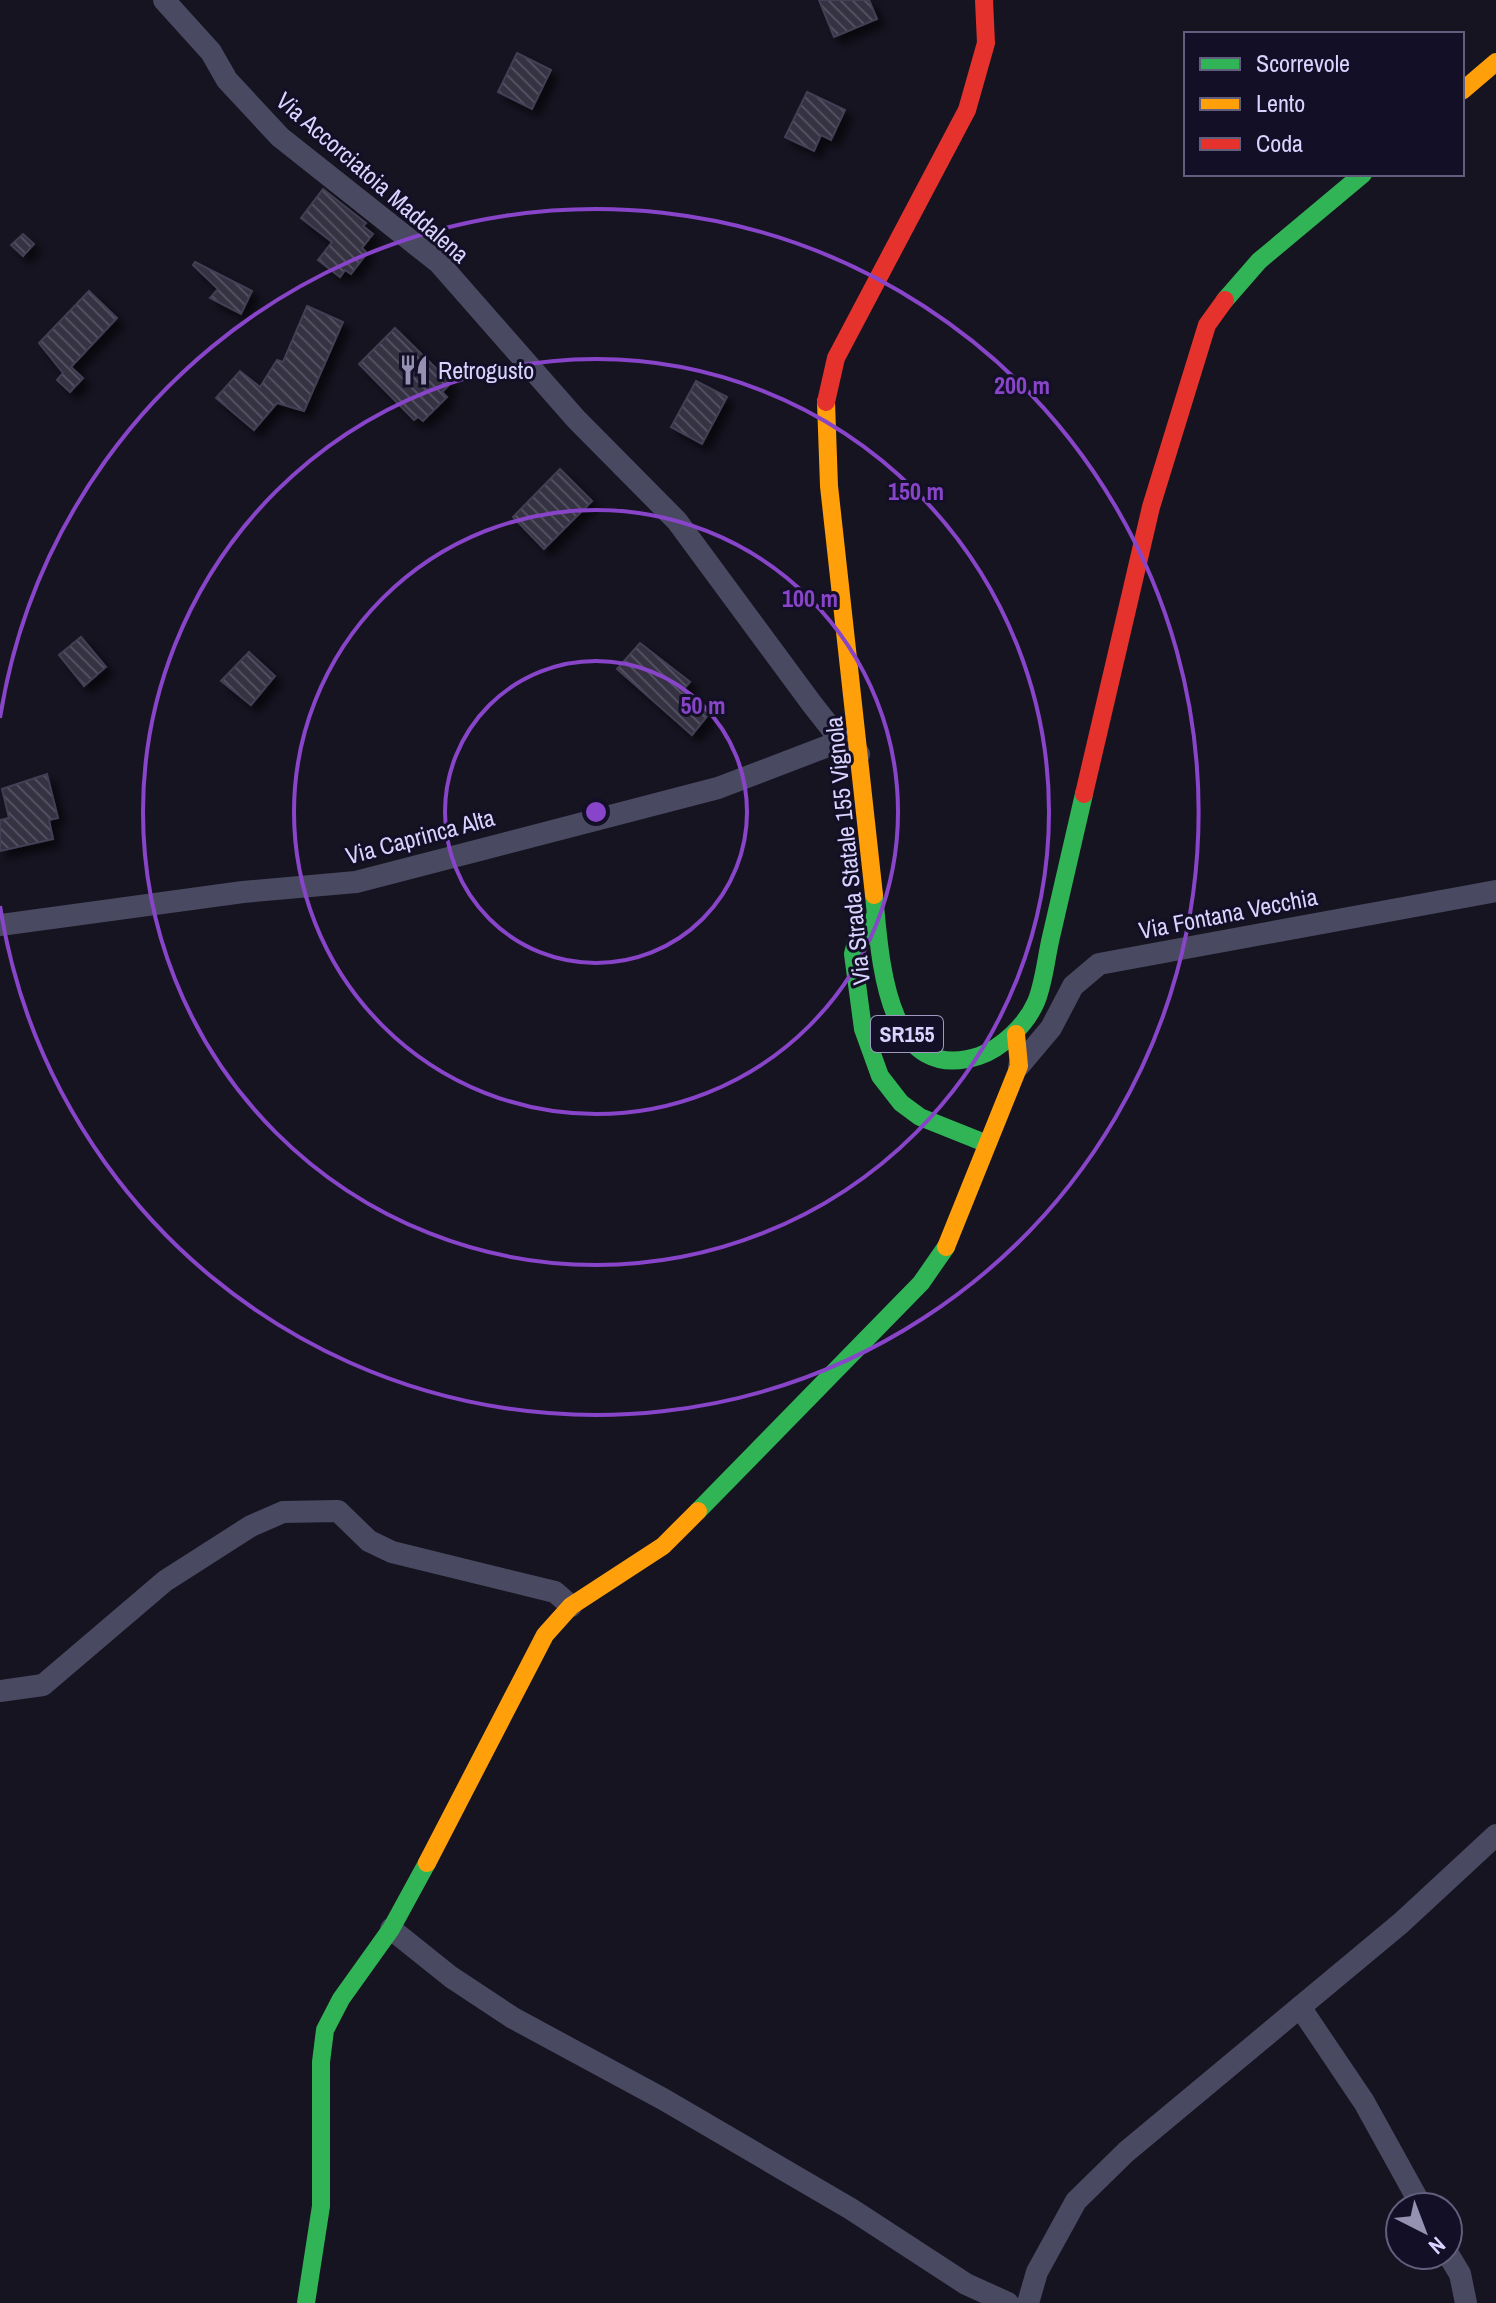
<svg xmlns="http://www.w3.org/2000/svg" width="1496" height="2303" font-family="'Archivo Narrow',sans-serif">
<style>
.building{fill:url(#building-back-hatch);stroke:#433f54;stroke-width:2;filter:url(#shadow)}
.lines{fill:none;stroke-linecap:round;stroke-linejoin:round}
.street{stroke:#4a4962;stroke-width:22}
.fast{stroke:#30b455;stroke-width:18}
.slow{stroke:#ff9f0a;stroke-width:18}
.jam{stroke:#e5322d;stroke-width:18}
.ring{fill:none;stroke:#8945c9;stroke-width:4}
.labels{text-anchor:middle;dominant-baseline:central;stroke-width:6;stroke-linejoin:round;paint-order:stroke}
.shield{fill:#130f26;stroke:#9e99be;stroke-width:2}
.shield-label{font-size:22px;font-weight:bold;fill:#d9d4ff}
.street-label{font-size:24px;fill:#d9d4ff;stroke:#130f26}
.poi-label{font-size:24px;fill:#d9d4ff;stroke:#130f26;text-anchor:start}
.centre{fill:#8945c9;stroke:#130f26;stroke-width:4}
.ring-label{font-size:24px;text-anchor:middle;font-weight:bold;fill:#8945c9;stroke:#130f26;stroke-width:6;stroke-linejoin:round;paint-order:stroke}
</style>
<defs>
<pattern id="building-back-hatch" width="6" height="6" patternUnits="userSpaceOnUse" patternTransform="scale(2)"><rect width="6" height="6" fill="#343243"/><path d="M-1 5l2 2M0 0l6 6M5-1l2 2" fill="none" stroke="#514f5f"/></pattern>
<filter id="shadow"><feDropShadow dx="7" dy="7" stdDeviation="4" flood-color="#0009"/></filter>
</defs>
<rect width="100%" height="100%" fill="#161421"/>
<g class="building">
<polygon points="819,0 869,0 877,19 834,37"/>
<polygon points="517,53 551,70 532,109 498,92"/>
<polygon points="807,92 845,110 831,140 821,135 814,151 785,137"/>
<polygon points="323,189 366,223 363,226 373,234 362,248 367,253 351,274 345,270 340,277 318,260 332,242 301,218"/>
<polygon points="23,234 34,244 23,256 11,245"/>
<polygon points="195,262 252,291 241,314 210,298 218,289 193,265"/>
<polygon points="89,291 117,318 71,367 83,378 70,392 57,380 63,373 39,343"/>
<polygon points="307,306 343,322 304,411 277,403 254,430 216,398 240,371 260,387 277,360 283,362"/>
<polygon points="395,328 451,383 442,392 447,397 423,421 418,417 414,420 359,364"/>
<polygon points="696,381 727,397 702,444 671,427"/>
<polygon points="560,469 592,501 544,549 513,517"/>
<polygon points="81,637 106,667 84,686 59,655"/>
<polygon points="640,643 690,682 682,691 709,714 692,735 617,669"/>
<polygon points="249,652 275,676 251,705 221,681"/>
<polygon points="47,774 58,818 49,820 53,839 0,851 0,820 9,818 2,789"/>
</g>
<g class="lines">
<g class="street">
<polyline points="164,0 211,52 227,80 280,137 439,263 576,419 677,521 812,704 841,741 859,754"/>
<polyline points="0,925 243,892 356,882 718,788 841,741"/>
<polyline points="1019,1066 1051,1028 1073,986 1099,964 1496,891"/>
<polyline points="0,1691 43,1685 165,1581 251,1526 283,1512 338,1511 369,1541 392,1552 555,1592 571,1606"/>
<polyline points="391,1929 451,1977 513,2018 663,2099 851,2209 966,2284 1008,2303"/>
<polyline points="1300,2007 1364,2102 1422,2207"/>
<polyline points="1448,2254 1460,2274 1466,2303"/>
<polyline points="1028,2303 1037,2272 1076,2201 1126,2152 1401,1923 1496,1835"/>
</g>
<g class="fast">
<polyline points="1225,300 1259,261 1363,174"/>
<path d="M 874,895 C 880,953 884,1087 979,1056 C 1002,1048 1026,1025 1036,1002 C 1044,983 1046,958 1051,937 C 1062,889 1073,841 1084,794"/>
<polyline points="875,917 857,938 853,954 863,1029 880,1076 901,1103 920,1117 985,1143"/>
<polyline points="698,1511 921,1283 946,1247"/>
<polyline points="306,2303 321,2206 321,2062 325,2030 341,1999 391,1929 427,1863"/>
</g>
<g class="slow">
<polyline points="1462,91 1496,62"/>
<polyline points="826,402 829,486 874,895"/>
<polyline points="946,1247 1019,1066 1016,1034"/>
<polyline points="427,1863 545,1635 571,1606 663,1546 698,1511"/>
</g>
<g class="jam">
<polyline points="826,402 836,358 967,110 986,43 984,0"/>
<polyline points="1084,794 1151,507 1207,325 1225,300"/>
</g>
</g>
<g class="ring">
<circle cx="596" cy="812" r="151"/>
<circle cx="596" cy="812" r="302"/>
<circle cx="596" cy="812" r="453"/>
<path d="M0 718A603 603 0 1 1 0 906"/>
</g>
<defs>
<g id="restaurant-bare" transform="scale(2.4)"><path d="M-5-6h1v4h1v-4h1v4h1v-4h1v5L-1.5 .5V6h-2V.5L-5-1ZM5-6V6H3V1.5H1.5Q1.5-4 5-6Z" fill="#9591b1" stroke="#130f26" stroke-width="2.5" paint-order="stroke"/></g>
</defs>
<g fill-rule="evenodd">
<use href="#restaurant-bare" x="414" y="370"/>
</g>
<g class="labels">
<rect class="shield" x="871" y="1016" width="72" height="36" rx="6"/>
<g class="shield-label">
<text x="907" y="1034">SR155</text>
</g>
<g class="street-label">
<text transform="translate(373 177) rotate(41)">Via Accorciatoia Maddalena</text>
<text transform="translate(420 836) rotate(-15)">Via Caprinca Alta</text>
<text transform="translate(847 851) rotate(-96)">Via Strada Statale 155 Vignola</text>
<text transform="translate(1228 913) rotate(-11)">Via Fontana Vecchia</text>
</g>
<g class="poi-label">
<text x="438" y="370">Retrogusto</text>
</g>
</g>
<circle cx="596" cy="812" r="12" class="centre"/>
<g class="ring-label">
<text x="1022" y="394">200 m</text>
<text x="916" y="500">150 m</text>
<text x="810" y="607">100 m</text>
<text x="703" y="714">50 m</text>
</g>
<rect x="1184" y="32" width="280" height="144" fill="#130f26" stroke="#625e7d" stroke-width="2"/>
<rect x="1200" y="58" width="40" height="12" fill="#30b455" stroke="#625e7d" stroke-width="2"/>
<text x="1256" y="72" font-size="24" fill="#d9d4ff">Scorrevole</text>
<rect x="1200" y="98" width="40" height="12" fill="#ff9f0a" stroke="#625e7d" stroke-width="2"/>
<text x="1256" y="112" font-size="24" fill="#d9d4ff">Lento</text>
<rect x="1200" y="138" width="40" height="12" fill="#e5322d" stroke="#625e7d" stroke-width="2"/>
<text x="1256" y="152" font-size="24" fill="#d9d4ff">Coda</text>
<g transform="translate(1424 2231) rotate(138)"><circle r="38" fill="#130f26" stroke="#625e7d" stroke-width="2"/>
<path d="M0-6L14 30L0 20L-14 30Z" fill="#9591b1"/>
<text y="-12" font-size="22" font-weight="bold" text-anchor="middle" fill="#d9d4ff">N</text>
</g>
</svg>
